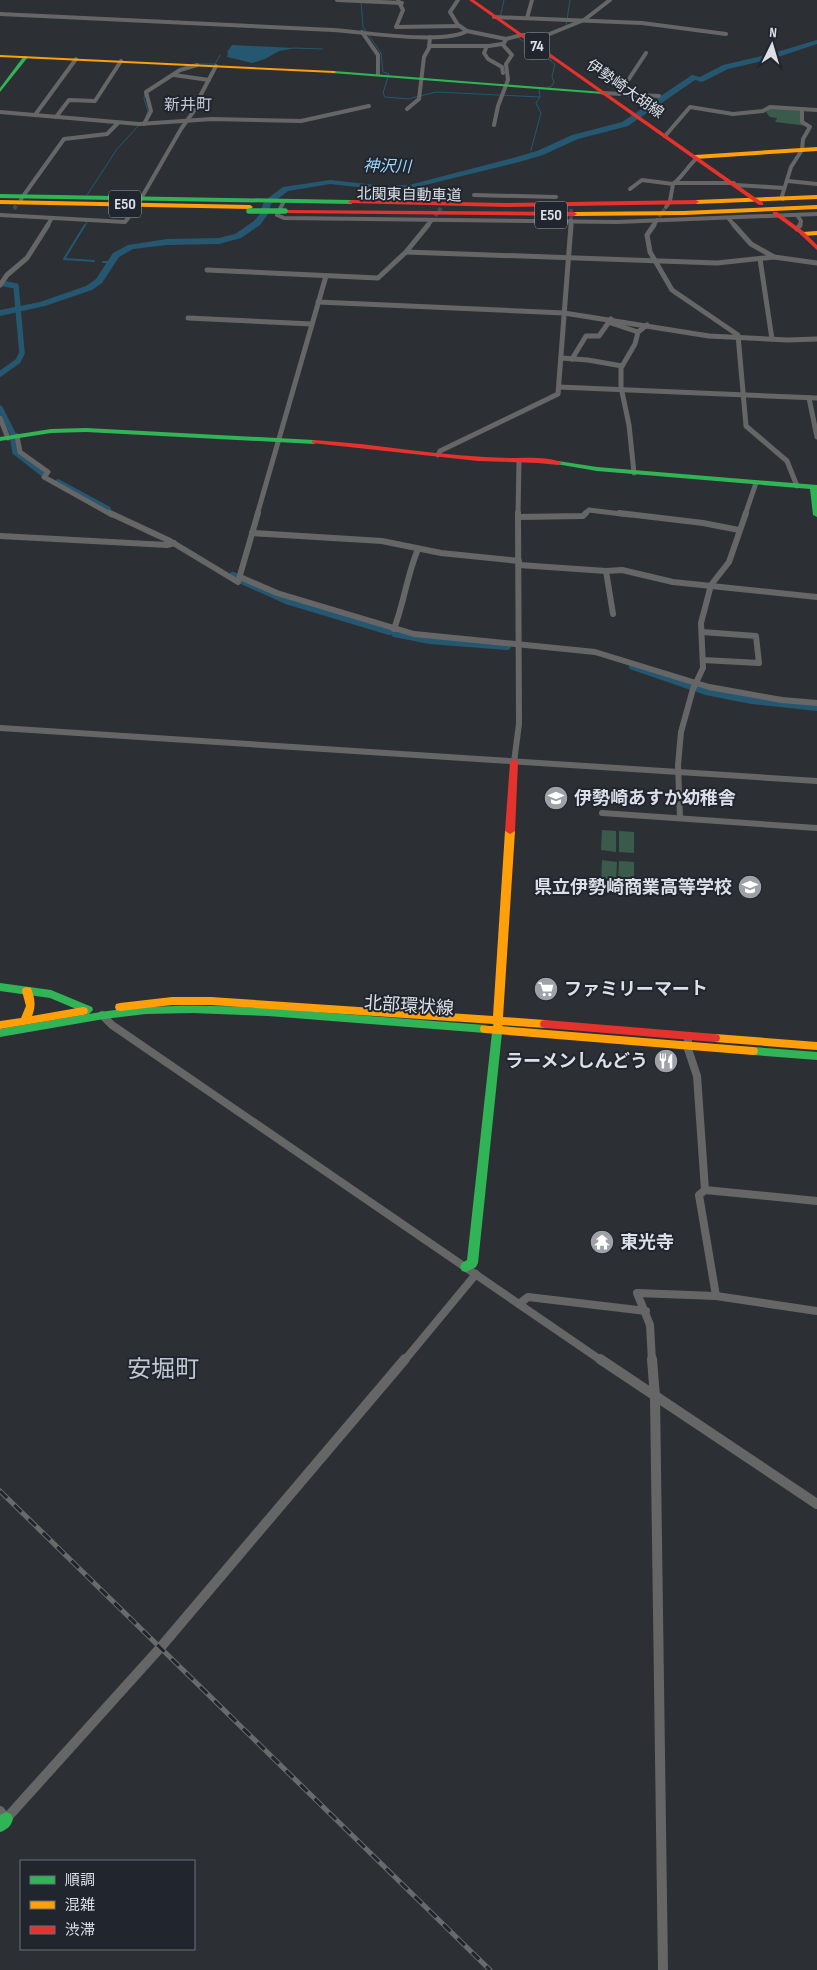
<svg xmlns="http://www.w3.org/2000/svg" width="817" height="1970" font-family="'Sofia Sans Condensed','Noto Sans JP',sans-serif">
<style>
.green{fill:#3a5a4b}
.water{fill:#255770}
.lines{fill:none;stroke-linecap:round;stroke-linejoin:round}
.stream-far1{stroke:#255770;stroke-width:1}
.stream{stroke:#255770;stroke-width:2}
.canal-far1{stroke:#255770;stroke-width:5.5}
.canal{stroke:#255770;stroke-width:8}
.river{fill:#255770;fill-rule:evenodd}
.street-tunnel{stroke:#464a4f;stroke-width:4;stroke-dasharray:4 2;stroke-linecap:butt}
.street-far4{stroke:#676666;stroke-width:4}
.street-far3{stroke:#676666;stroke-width:5}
.street-far2{stroke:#676666;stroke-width:6}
.street-far1{stroke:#676666;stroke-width:8}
.street{stroke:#676666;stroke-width:10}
.fast{fill:#30b455;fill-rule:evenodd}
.slow{fill:#ff9f0a;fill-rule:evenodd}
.jam{fill:#e5322d;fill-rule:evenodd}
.rail-casing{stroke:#696b6b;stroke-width:5}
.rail{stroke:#20252e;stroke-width:3;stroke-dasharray:10;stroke-linecap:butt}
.fast-bridge{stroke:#30b455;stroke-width:5.5}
.labels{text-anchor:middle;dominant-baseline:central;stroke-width:4;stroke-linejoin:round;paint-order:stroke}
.far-street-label{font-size:15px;fill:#dce0e6;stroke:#20252e}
.shield{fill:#20252e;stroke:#a4a8af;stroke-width:1}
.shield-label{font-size:16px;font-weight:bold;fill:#dce0e6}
.far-quarter-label{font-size:16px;fill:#c0c7d3;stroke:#20252e}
.far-water-label{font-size:16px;font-style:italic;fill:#99d9fe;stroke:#20252e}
.poi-label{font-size:18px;font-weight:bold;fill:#dce0e6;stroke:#20252e;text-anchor:start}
.street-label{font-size:18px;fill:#dce0e6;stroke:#20252e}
.near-quarter-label{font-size:24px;fill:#c0c7d3;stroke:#20252e}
</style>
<rect width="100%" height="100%" fill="#2c3034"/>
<g class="green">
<polygon points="771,107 801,111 802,122 808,126 775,122 777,118 770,117 766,112"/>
<polygon points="602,830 616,831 616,852 601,850"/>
<polygon points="619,831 634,832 634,853 619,852"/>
<polygon points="602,860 617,862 616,883 601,882"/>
<polygon points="619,861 634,862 634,884 618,882"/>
</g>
<polygon class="water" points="232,45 295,48 296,48 279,51 265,59 252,63 227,57 228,53 227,52"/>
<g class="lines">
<g class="stream-far1">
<polyline points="361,1 363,27 381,53 383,72 389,74 383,93 385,97 408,99 436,92 540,97"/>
<polyline points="500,18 504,0"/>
<polyline points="564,27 566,26 570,0"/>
<polyline points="533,35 534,38 531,40 550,53 551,61 555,64 552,77 554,82 551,87 548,87"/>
<polyline points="517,37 551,61"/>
<polyline points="293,48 322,49"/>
<polyline points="197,64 215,64 220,55"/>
<polyline points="145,92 144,99 148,111 146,116"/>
<polyline points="531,150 541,113 536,103 540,97 539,90 542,87"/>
<polyline points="531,152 532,155"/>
<polyline points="87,195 117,149 139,125"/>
<polyline points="84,221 87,222 85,226"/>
</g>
<g class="stream">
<polyline points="85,225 64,259 94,261"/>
<polyline points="103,262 112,262"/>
</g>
<g class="canal-far1">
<polyline points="0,283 16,286 22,353 18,361 0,374"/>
<polyline points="0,408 13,434"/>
<polyline points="13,440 15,452 42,473"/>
<polyline points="58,482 108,509"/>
</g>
<g class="canal">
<polyline points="233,576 289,601 389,631"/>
<polyline points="395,633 430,640 507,646"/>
<polyline points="633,666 706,691 752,700 817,707"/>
</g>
<polygon class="river" points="817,40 817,44 775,58 728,69 702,82 695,80 628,126 578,139 543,155 519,162 409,189 385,190 330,184 288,191 271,204 268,214 260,225 241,238 219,244 167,245 133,249 119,257 102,283 92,290 45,306 0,316 0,310 40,302 86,286 96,279 113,253 128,245 167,239 219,238 235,234 254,221 260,214 264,201 283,187 330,180 385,186 409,185 513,158 537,151 572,135 622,122 692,75 700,77 723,65 770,54"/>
<g class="street-tunnel">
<polyline points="14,209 21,199"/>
<polyline points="571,209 571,218"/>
<polyline points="435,216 441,208"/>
<polyline points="659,217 666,207"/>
</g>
<g class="street-far4">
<polyline points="337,0 402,3"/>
<polyline points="398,0 403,10 396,27 459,26"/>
<polyline points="458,0 450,12 458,25 467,31 506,39 521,35 547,35 584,20 610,0"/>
<path d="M 0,14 C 111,19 222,24 333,30 C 363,32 444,45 467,31"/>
<polyline points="494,17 642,23 726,34"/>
<polyline points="527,18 532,0"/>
<polyline points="362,32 378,55 378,74"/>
<polyline points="429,46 489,46 502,44"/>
<polyline points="487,46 484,53 488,59 502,67 503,73"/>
<polyline points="174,75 209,80"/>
<polyline points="603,93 659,96"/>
<polyline points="619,94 646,53"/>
<polyline points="407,109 419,99 424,57 429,48 430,37"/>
<polyline points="0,112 139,124 212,119 301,121 369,106"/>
<polyline points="35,115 76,59"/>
<polyline points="56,117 69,100 95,101 121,61"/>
<polyline points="144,124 151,111 146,92 180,70 197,65"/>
<polyline points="494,125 498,106 508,80 506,64 512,55 503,45 506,39"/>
<polyline points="665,136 690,107 733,114 763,111 770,107 817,110"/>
<polyline points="788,181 817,184"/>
<polyline points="674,183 734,183"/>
<polyline points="736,185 784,188"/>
<polyline points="630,189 642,180 673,184"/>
<polyline points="474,195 556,197"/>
<polyline points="21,199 64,139 107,134 118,123"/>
<polyline points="783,199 782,196 791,167 802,150 803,139 810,127 802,122 802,110"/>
<polyline points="284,201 277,215 284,218 617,222 817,214"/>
<polyline points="139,202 181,129 196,108 197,102 216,66"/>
<path d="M 666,207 L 670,201 L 673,184 C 683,176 688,166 697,158"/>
<polyline points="0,215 125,222 133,212"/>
<polyline points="797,215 801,221 800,226"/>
<polyline points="729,219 735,226"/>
<polyline points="47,226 52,218"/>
<polyline points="427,226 432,220"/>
<polyline points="571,226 571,220"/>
<polyline points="653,226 657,220"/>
</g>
<g class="street-far3">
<polyline points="654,225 647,235 650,252 672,290 738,335 746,426 787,461 797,486"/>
<polyline points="734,225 751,244 774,257"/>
<polyline points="797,229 800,225"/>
<polyline points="406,252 717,263 774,257 817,263"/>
<polyline points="760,259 772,339"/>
<polyline points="207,270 378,278 406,252 428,225"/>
<polyline points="0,285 7,275 27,258 48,225"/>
<polyline points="318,302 564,313 709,336 788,340 817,339"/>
<polyline points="188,318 312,324"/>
<polyline points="611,323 638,332"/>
<polyline points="561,358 588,360 622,366"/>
<polyline points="572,359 586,336 599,336 611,319"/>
<polyline points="559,387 817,398"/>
<polyline points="809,398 817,437"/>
<polyline points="0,418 8,438"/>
<polyline points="17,436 20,452 48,472 44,477 112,515"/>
<polyline points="438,455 440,451 558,394 571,225"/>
<polyline points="634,473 629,425 621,387 621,368 635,344 638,332 647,325"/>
<polyline points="257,515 326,276"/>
<polyline points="518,515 519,461"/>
<polyline points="584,515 589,510 630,515"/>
<polyline points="745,515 756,483"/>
</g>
<g class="street-far2">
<polyline points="110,513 170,541 238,582 258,513"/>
<polyline points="619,513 703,523 739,530"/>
<polyline points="518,517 583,516 586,513"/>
<polyline points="252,533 382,541 441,553 519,561"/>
<polyline points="0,536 167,545 174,543"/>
<polyline points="519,565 606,571 622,570 673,582 817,597"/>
<polyline points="606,571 613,614"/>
<polyline points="240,577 277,593 414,634 595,652 709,687 782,700 817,703"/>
<path d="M 394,629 C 404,603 407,575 418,549"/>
<polyline points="702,632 756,636 759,663 703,660"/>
<polyline points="0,728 817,781"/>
<polyline points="514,762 519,724 518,513"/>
<polyline points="602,813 817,828"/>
<polyline points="680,818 678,765 681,732 693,689 703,668 701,623 711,585 729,562 746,513"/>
</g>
<g class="street-far1">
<polyline points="102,1015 112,1025 602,1361"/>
<polyline points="688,1036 688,1049 697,1076 705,1190"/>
<polyline points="716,1296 699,1195 705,1190 817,1201"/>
<polyline points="519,1304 528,1297 646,1311"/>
<polyline points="404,1361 476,1274"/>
<polyline points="652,1361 650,1325 637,1293 716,1296 817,1311"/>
</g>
<g class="street">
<polyline points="600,1359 817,1504"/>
<polyline points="652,1359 655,1397 663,1970"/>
<polyline points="0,1811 6,1819 160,1648 405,1359"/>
</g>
<g class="fast">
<polygon points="24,56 28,57 0,92 0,88"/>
<polygon points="334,71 603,92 605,93 603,94 332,73"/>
<polygon points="0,194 351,200 354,202 351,204 0,198"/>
<polygon points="86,428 314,440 317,442 314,444 86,432 51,433 0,441 0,437 51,429"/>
<polygon points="558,461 597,467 817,485 817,517 813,515 810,489 597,471 556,464 554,463"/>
<path d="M 0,983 L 51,990 L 92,1007 L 93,1010 L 89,1014 C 165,1001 241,1006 317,1012 C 373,1016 429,1021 485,1025 L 489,1026 L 490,1029 L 489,1032 L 485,1033 L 268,1016 L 192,1013 L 146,1014 L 104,1019 L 0,1037 L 0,1029 L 88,1014 L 50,998 L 0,991 Z"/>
<polygon points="498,1019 502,1020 503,1023 478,1263 476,1267 466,1272 462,1271 460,1267 462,1263 467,1260 493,1023 494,1020"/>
<polygon points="753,1047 817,1052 817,1060 753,1055 749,1054 748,1051 749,1048"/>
<path d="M 6,1812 L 11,1814 L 13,1819 C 11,1826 7,1830 0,1832 L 0,1815 Z"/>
</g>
<g class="slow">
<polygon points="0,55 334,71 336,72 334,73 0,57"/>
<polygon points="817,147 817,151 695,159 692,157 695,155"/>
<polygon points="817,195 817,199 696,204 693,202 696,200"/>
<polygon points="0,200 250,205 253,207 250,209 0,204"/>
<polygon points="817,205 817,209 684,215 574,216 571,214 574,212 684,211"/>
<polygon points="817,231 817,235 803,236 800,234 803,232"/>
<polygon points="510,828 515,831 503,1017 545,1020 549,1021 550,1024 549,1027 545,1028 502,1025 500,1026 753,1047 757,1048 758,1051 757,1054 753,1055 485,1033 481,1032 480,1029 481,1026 494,1026 494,1024 211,1005 172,1005 120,1011 116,1010 115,1007 116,1004 120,1003 172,997 211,997 493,1016 505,831"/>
<path d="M 27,987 L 31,988 C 35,999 36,1006 32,1016 L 83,1007 L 87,1008 L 88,1011 L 87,1014 L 83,1015 L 0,1029 L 0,1021 L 21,1018 L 26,1006 L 22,991 L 23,988 Z"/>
<polygon points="715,1034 817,1042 817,1050 715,1042 711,1041 710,1038 711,1035"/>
</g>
<g class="jam">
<polygon points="469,0 474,0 763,203 763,205 759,205"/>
<polygon points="351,200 505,203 696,200 699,202 696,204 505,207 349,203 348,202"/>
<polygon points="283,210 574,212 577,214 574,216 285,213 282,211"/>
<polygon points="773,212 777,212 803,231 817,245 817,250 799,233 773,214"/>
<path d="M 314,440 C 379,444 444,457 509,458 C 522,458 551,456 562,463 L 558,465 L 538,463 L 478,461 L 312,443 L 312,441 Z"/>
<polygon points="514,759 518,762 515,831 510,834 505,831 510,762"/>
<polygon points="545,1020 715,1034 719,1035 720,1038 719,1041 715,1042 545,1028 541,1027 540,1024 541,1021"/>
</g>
<g class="rail-casing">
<polyline id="rail" points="0,1491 490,1970"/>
</g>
<use href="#rail" class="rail"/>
<polyline class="fast-bridge" points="249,211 285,211"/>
</g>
<defs>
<g id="school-disc" transform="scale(1.25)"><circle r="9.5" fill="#9ea2a8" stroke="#20252e"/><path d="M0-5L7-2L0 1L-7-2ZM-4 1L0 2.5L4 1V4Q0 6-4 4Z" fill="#fff"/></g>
<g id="supermarket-disc" transform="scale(1.25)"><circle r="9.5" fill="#9ea2a8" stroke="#20252e"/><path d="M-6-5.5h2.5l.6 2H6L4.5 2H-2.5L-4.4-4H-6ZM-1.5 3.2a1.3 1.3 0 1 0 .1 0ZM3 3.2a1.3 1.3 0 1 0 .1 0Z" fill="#fff"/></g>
<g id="restaurant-disc" transform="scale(1.25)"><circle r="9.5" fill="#9ea2a8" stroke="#20252e"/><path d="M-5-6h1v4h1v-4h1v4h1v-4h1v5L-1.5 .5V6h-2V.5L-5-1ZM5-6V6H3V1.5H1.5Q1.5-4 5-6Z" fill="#fff"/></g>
<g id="temple-disc" transform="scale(1.25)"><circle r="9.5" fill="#9ea2a8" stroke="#20252e"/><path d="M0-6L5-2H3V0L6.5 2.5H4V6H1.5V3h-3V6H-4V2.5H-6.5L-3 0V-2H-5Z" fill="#fff"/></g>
</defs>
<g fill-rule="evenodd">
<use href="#school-disc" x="556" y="798"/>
<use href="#school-disc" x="750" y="887"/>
<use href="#supermarket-disc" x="546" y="989"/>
<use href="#restaurant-disc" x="666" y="1061"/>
<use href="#temple-disc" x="602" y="1242"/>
</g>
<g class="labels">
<g class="far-street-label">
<text transform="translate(625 89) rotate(35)">伊勢崎大胡線</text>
<text transform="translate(409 195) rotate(1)">北関東自動車道</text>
</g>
<g class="shield">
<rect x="524.5" y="32.5" width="25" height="27" rx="4"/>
<rect x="109" y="190.5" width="32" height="27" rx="4"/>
<rect x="535" y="201.5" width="32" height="27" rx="4"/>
</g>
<g class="shield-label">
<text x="537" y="46">74</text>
<text x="125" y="204">E50</text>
<text x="551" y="215">E50</text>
</g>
<g class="far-quarter-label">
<text x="188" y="105">新井町</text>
</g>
<g class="far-water-label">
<text transform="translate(387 167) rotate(1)">神沢川</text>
</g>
<g class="poi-label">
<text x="574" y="798">伊勢崎あすか幼稚舎</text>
<text x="732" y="887" text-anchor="end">県立伊勢崎商業高等学校</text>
<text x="564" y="989">ファミリーマート</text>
<text x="648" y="1061" text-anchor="end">ラーメンしんどう</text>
<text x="620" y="1242">東光寺</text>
</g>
<g class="street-label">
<text transform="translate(409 1006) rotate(4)">北部環状線</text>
</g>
<g class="near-quarter-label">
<text x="163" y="1369">安堀町</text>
</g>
</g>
<rect x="20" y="1860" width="175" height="90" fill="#20252e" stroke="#6b7078"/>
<rect x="30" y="1876" width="25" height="8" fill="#30b455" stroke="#6b7078"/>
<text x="65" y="1885" font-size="15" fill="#dce0e6">順調</text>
<rect x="30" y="1901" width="25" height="8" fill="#ff9f0a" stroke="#6b7078"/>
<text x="65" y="1910" font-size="15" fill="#dce0e6">混雑</text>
<rect x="30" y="1926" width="25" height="8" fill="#e5322d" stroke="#6b7078"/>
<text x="65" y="1935" font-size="15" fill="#dce0e6">渋滞</text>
<g transform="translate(772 45) rotate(5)" stroke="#20252e" stroke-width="4" paint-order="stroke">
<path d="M0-4L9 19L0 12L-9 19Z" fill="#dce0e6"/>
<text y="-8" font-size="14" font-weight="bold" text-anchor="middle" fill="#dce0e6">N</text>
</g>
</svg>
